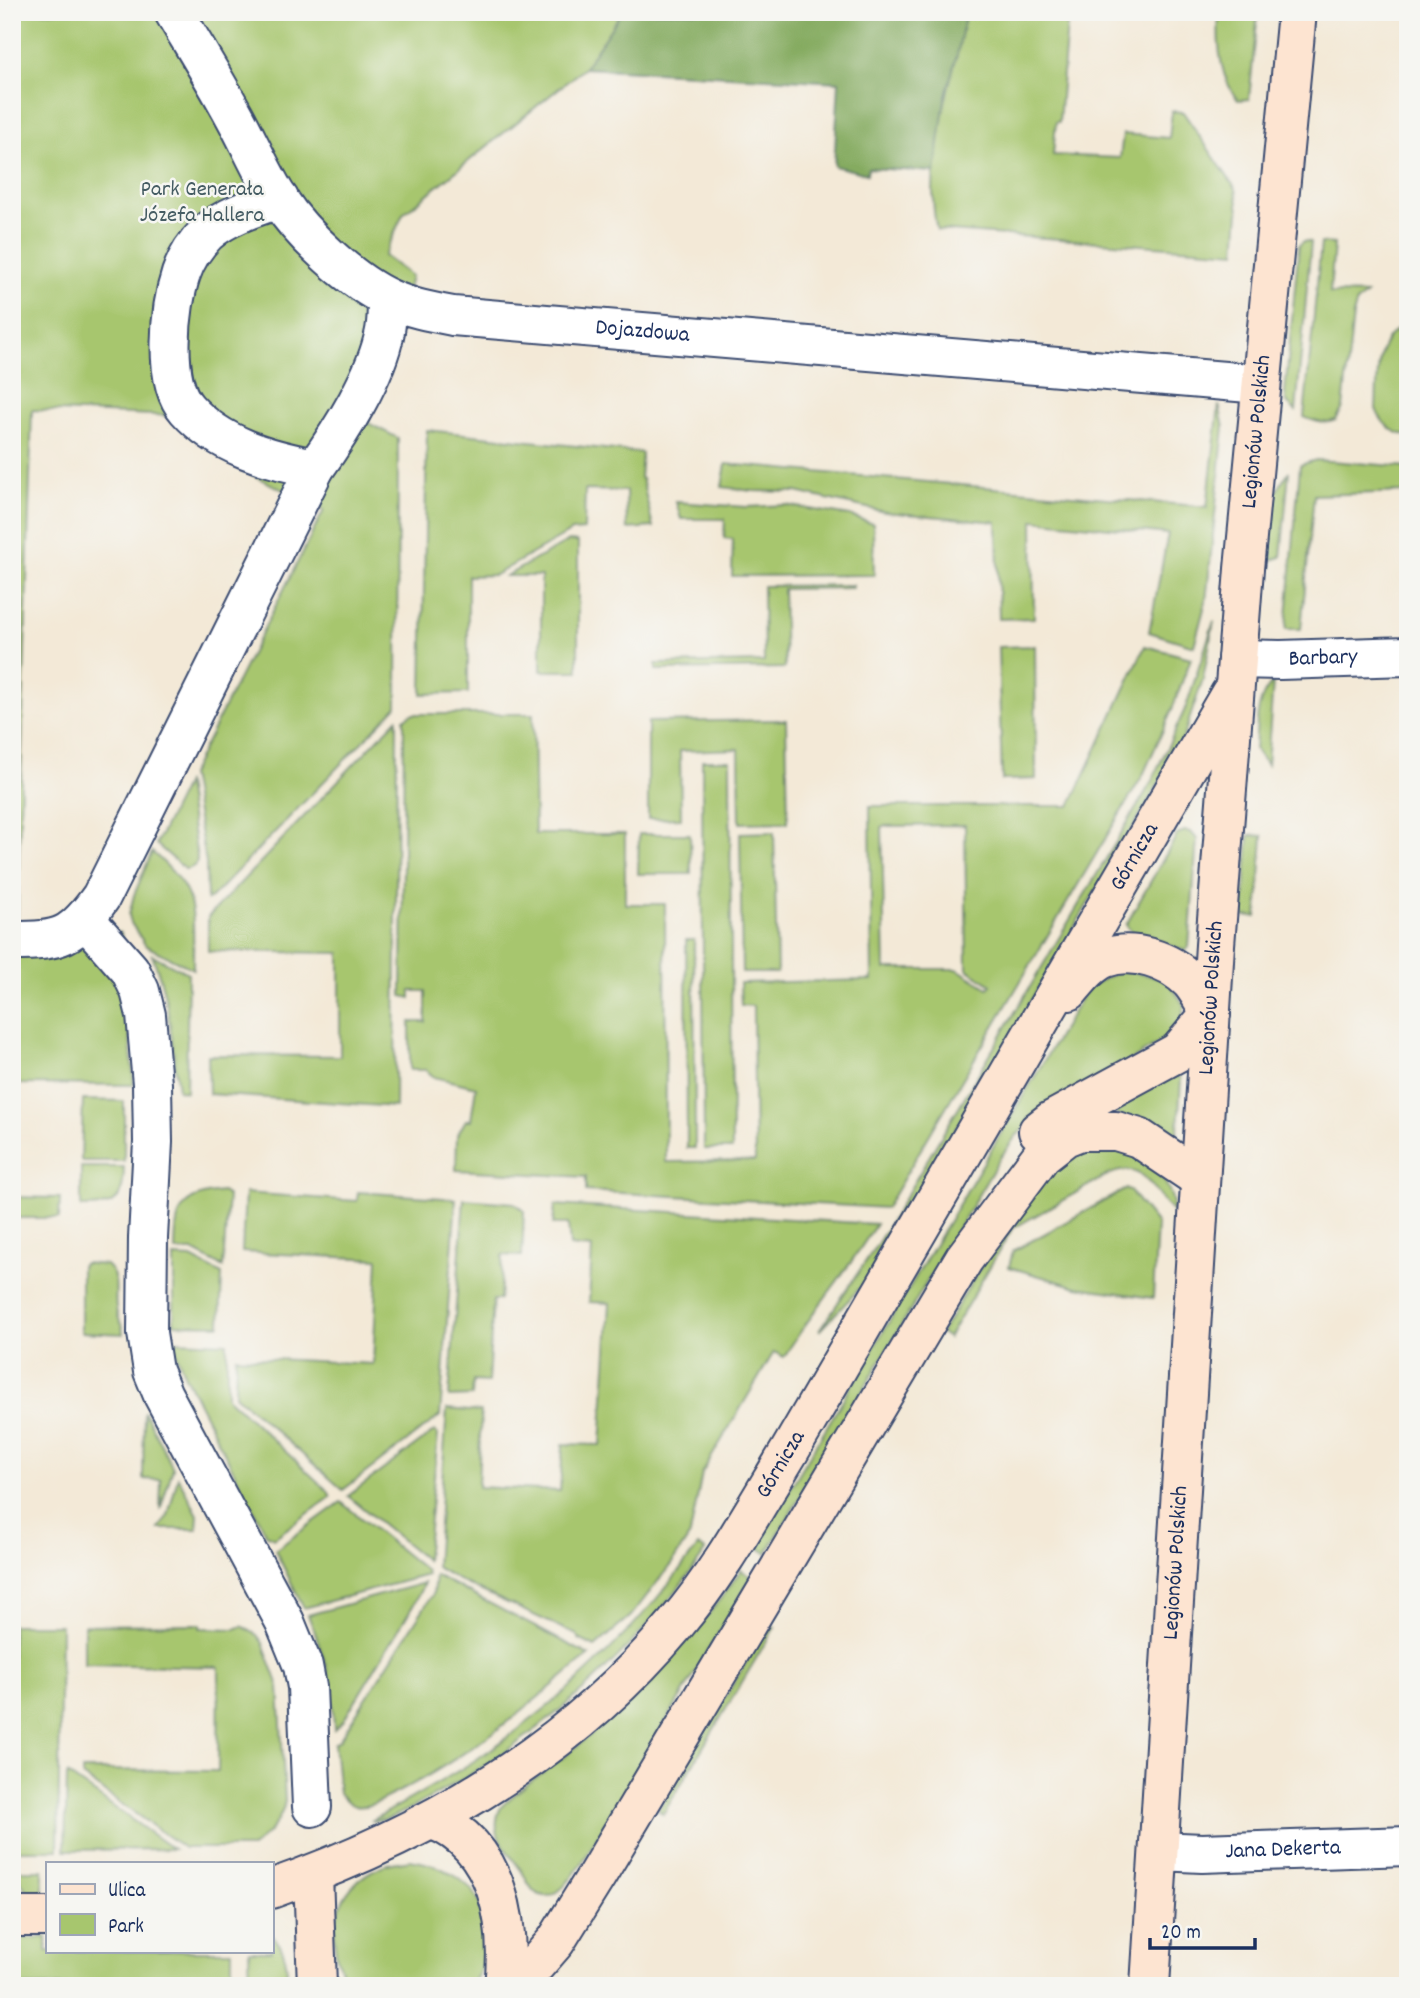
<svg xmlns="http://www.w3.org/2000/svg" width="1420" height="1998" font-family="Dekko,sans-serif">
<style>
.green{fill:#a7c66e;stroke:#617a66;stroke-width:2;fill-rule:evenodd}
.forest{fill:#85ab61;stroke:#506d60;stroke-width:2}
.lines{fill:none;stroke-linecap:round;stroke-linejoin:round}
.street-casing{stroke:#3b4b70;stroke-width:42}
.secondary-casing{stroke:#3b4b70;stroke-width:42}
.street{stroke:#fff;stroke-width:38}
.secondary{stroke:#fde4d1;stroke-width:38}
.labels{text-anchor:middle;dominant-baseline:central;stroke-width:5;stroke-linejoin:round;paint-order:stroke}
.park-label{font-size:23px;fill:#455c63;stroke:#f6f6f2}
.street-label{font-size:23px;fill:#1b2f5e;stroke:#f6f6f2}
</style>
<rect width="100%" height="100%" fill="#f6f6f2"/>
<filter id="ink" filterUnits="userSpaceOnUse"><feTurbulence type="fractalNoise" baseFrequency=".0143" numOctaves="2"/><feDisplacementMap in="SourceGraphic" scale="14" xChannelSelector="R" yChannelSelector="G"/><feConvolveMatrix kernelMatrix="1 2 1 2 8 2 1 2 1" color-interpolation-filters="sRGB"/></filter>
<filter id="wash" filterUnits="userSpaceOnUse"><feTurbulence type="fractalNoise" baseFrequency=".00686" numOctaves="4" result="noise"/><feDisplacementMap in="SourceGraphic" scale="28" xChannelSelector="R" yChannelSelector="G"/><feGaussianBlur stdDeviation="1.57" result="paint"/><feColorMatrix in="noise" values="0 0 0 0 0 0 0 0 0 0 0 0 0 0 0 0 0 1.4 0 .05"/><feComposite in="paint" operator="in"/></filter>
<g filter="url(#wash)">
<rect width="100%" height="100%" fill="#f3e9d7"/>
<g class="green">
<polygon points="12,12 622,12 584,68 403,214 384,256 411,276 400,324 368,423 398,438 397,706 211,898 207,900 206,863 190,775 324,510 254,476 208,444 178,416 32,410 17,921 67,922 121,933 134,1085 12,1084"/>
<path d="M 966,12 L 1068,12 L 1059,122 L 1056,122 L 1053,155 L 1120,158 L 1123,134 L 1169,138 L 1172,111 L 1183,112 L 1236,189 L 1239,212 L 1236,252 L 937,230 C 922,165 953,77 966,12 Z"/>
<path d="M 1219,12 L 1258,12 L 1249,99 L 1238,100 C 1219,77 1217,40 1219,12 Z"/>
<polygon points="1304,241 1311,242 1296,411 1287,403 1285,393 1299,245"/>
<path d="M 1321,243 L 1334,244 L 1330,293 L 1366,294 L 1357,302 L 1353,315 L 1343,408 L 1336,420 C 1323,425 1316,422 1304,417 Z"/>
<path d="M 1408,326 L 1408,436 C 1392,433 1382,424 1376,409 C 1378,383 1373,331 1408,326 Z"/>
<polygon points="1219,405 1224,427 1208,583 1206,601 1194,646 1149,632 1168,534 1033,520 1034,618 999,619 997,522 885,512 796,492 752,491 722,487 726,464 1207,507"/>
<polygon points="427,430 642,453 640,478 642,479 653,527 627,529 626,491 585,490 584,530 572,531 495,575 468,576 468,693 422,694"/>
<polygon points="1316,460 1408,467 1408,492 1314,495 1301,629 1286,629 1300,465"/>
<polygon points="1289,471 1281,557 1269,561 1276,492"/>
<polygon points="676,502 747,507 786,505 850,516 873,524 874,575 732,576 733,539 724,538 725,519 681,519"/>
<polygon points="569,541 578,542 578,671 541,671 541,576 506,576"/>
<polygon points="853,585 852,588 783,589 785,668 656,670 656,664 764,662 763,586"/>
<polygon points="1214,621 1203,679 1180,747 865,1283 819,1331 878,1243 1151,783 1186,707"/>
<polygon points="1035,646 1036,779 1002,780 998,647"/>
<path d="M 1145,646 L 1191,658 L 1171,712 L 1143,775 L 886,1208 L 586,1191 L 586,1177 L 456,1170 L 457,1135 L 466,1120 L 471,1120 L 476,1087 L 434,1077 L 426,1070 L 410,1070 L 410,1022 L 426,1022 L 426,991 L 411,991 L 411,998 L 402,996 L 404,719 L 412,714 L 533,714 L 535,834 L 625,834 L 625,904 L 665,904 L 666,1162 L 755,1161 L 753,1006 L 741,1005 L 740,983 L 872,980 L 870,806 L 1070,806 ZM 965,825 L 967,969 L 991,985 L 988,988 L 957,969 L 885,969 L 882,826 Z"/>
<path d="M 1273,682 L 1267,765 L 1255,749 C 1257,725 1255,699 1273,682 Z"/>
<polygon points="397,719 395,1107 209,1094 208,1055 340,1056 340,953 208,951 208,917"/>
<polygon points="786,720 788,822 740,823 739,749 680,751 681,818 648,819 648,722"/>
<polygon points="702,760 730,760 732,1149 704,1149"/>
<path d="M 186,783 L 197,858 C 197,865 192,869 185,869 L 156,844 Z"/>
<polygon points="1184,831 1191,832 1197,839 1189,947 1185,951 1160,941 1134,935 1126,925 1177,835"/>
<polygon points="774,832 777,973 742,973 740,833"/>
<polygon points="639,834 690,834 691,874 638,874"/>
<polygon points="1249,835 1263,836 1257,917 1243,916"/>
<path d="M 152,852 C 200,893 193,910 193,969 L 146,946 L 131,923 L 129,915 L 134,895 Z"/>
<polygon points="686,940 694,940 695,1148 687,1148"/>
<path d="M 152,955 L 188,973 L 186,1092 L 178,1090 C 172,1045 170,998 152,955 Z"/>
<polygon points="1121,970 1167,979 1184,1005 1181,1029 1028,1125 1016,1136 1000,1158 767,1553 756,1546 1083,995 1090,986"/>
<polygon points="1178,1074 1181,1079 1178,1130 1173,1137 1170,1138 1114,1113 1113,1108"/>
<polygon points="83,1100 124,1101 124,1161 81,1161"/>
<path d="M 1113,1144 C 1144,1163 1172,1172 1174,1213 C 1150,1191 1145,1157 1106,1176 L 1012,1229 L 948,1338 L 941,1333 L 1006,1225 L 1056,1155 Z"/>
<path d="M 81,1167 L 124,1167 C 123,1203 116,1207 81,1207 Z"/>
<polygon points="1126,1189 1131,1192 1157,1224 1153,1298 1077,1287 1009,1267 1013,1251"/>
<path d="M 222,1192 L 228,1196 L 223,1267 L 193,1251 L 175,1251 C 176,1211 178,1196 222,1192 Z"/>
<polygon points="358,1192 456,1199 440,1416 343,1490 235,1395 236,1357 373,1364 378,1259 242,1252 245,1193 357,1201"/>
<polygon points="12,1197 60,1198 59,1218 12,1218"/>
<polygon points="464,1199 514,1203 524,1211 522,1256 503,1255 500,1300 493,1300 488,1382 473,1381 472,1396 449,1397"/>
<path d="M 555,1205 L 876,1224 C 848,1271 812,1311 784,1357 L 774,1352 L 702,1473 L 690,1535 L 672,1563 L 631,1616 L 595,1647 L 579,1639 L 577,1635 L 462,1582 L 436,1567 L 447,1409 L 481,1412 L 478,1487 L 560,1491 L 563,1444 L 601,1445 L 610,1303 L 589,1302 L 592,1248 L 570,1246 L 568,1224 L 553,1224 Z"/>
<polygon points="174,1257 191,1258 222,1274 220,1325 174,1324"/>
<path d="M 84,1263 L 106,1265 C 122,1279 112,1295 117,1313 C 119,1321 123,1325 123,1334 L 81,1332 L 81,1266 Z"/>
<polygon points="176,1341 227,1343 227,1397 328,1491 331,1497 274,1538 266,1534 185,1376 175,1349"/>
<polygon points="144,1411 173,1468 160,1510 161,1480 143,1479"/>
<polygon points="435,1431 438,1435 426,1560 348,1496"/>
<polygon points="178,1477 198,1515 197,1529 159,1529 168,1515"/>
<polygon points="341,1502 426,1571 427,1575 304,1608 275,1550"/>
<path d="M 698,1546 L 706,1551 C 636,1651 542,1737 435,1795 C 415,1806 394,1820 371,1821 C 407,1801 443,1781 477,1759 C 562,1702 638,1629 698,1546 Z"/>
<path d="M 741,1570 L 752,1577 L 582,1863 C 573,1875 555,1906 536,1893 C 529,1888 526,1877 521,1870 C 506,1849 488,1834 501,1807 C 525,1782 556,1765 581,1743 C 642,1691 696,1637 741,1570 Z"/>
<path d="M 435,1575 L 589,1655 C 529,1706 468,1757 396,1793 C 384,1798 369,1809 355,1806 C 348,1804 343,1798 339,1793 L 334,1744 L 340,1739 L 433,1594 Z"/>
<path d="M 424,1583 L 414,1604 L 343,1721 L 334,1729 C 333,1684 325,1656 308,1615 Z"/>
<path d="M 201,1624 L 200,1628 L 235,1629 L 242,1626 L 257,1635 L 263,1643 L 279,1686 L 285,1801 C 281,1823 268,1833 252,1848 L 184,1848 L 82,1776 L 82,1770 L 218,1771 L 219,1667 L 84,1664 L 84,1625 Z"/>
<polygon points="769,1624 775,1627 663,1814 658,1810"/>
<polygon points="12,1625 61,1625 58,1850 12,1850"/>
<polygon points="67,1774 173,1849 65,1850"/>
<path d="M 410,1860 C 441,1864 476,1881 485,1915 C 487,1921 486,1929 486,1936 C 488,1956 483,1971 470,1986 L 349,1986 C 322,1944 332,1884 383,1866 C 391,1862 401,1862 410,1860 Z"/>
<polygon points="12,1870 43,1870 43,1897 30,1897 15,1871"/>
<path d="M 271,1934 C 285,1947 290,1967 285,1986 L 250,1986 L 249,1951 L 271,1951 Z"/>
<polygon points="47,1937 47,1951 232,1951 232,1986 12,1986 12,1939"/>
</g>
<polygon class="forest" points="622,12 966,12 958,51 945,99 935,172 868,168 867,174 834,166 839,82 584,68"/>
</g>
<g filter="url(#ink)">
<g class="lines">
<g class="street-casing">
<g id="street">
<path id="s1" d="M 174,12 C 194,46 215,80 234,115 C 249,142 262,173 279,200 C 302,235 352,282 390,299 C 410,308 432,312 453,316 L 1261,384"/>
<path d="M 279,199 C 255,207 226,216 207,233 C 196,244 186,259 181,274 C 170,307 162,381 187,409 C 220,446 268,459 315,468"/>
<path id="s2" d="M 1237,659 L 1280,660 L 1408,656"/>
<polyline points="85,919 130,970 140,991 146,1015 152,1084 153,1142 148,1238 147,1333 153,1371 163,1395 285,1622 303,1666 307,1687 312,1807"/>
<path d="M 12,941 C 61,941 72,938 101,897 L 315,468 C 341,432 377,375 385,331 C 387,320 387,309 387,298"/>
<path id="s3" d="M 1159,1851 L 1202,1853 L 1408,1846"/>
</g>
</g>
<g class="secondary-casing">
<g id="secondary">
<path d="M 1069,991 C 1079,979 1090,964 1105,958 C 1133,948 1169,960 1190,981 C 1198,990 1204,1003 1211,1013"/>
<polyline points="1038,1131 1051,1121 1178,1052 1211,1013"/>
<path d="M 433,1820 C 499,1845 511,1925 504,1986"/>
<polyline points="313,1874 317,1986"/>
<path id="s4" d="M 271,1889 C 425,1835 569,1752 675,1625 C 720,1572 753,1511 789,1452 L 1230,694"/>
<polyline points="12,1917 47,1917"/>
<polyline points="517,1986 556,1941 597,1875 964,1259 1042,1155 1065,1137 1080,1131 1116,1131 1139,1138 1200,1179"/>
<path id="s5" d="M 1150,1986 L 1215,945 L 1244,569 L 1297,12"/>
</g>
</g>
<use href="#street" class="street"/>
<use href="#secondary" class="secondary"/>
</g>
</g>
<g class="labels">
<g class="park-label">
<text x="202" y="190">Park Generała<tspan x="202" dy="26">Józefa Hallera</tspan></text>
</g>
<g class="street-label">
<text stroke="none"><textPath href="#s1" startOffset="621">Dojazdowa</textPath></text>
<text stroke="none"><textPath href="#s5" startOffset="1558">Legionów Polskich</textPath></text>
<text stroke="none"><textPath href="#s2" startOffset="86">Barbary</textPath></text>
<text stroke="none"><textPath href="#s4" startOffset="1384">Górnicza</textPath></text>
<text stroke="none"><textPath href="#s5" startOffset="990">Legionów Polskich</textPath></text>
<text stroke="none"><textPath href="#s4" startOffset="681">Górnicza</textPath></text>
<text stroke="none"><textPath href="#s5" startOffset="424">Legionów Polskich</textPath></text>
<text stroke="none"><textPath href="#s3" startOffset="124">Jana Dekerta</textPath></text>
</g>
</g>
<rect width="1420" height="1998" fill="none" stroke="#f6f6f2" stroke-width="42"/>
<rect x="46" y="1862" width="228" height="91" fill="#f6f6f2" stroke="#9ea6b7" stroke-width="2"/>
<rect x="60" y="1884" width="35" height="10" fill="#fde4d1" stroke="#9ea6b7" stroke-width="2"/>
<text x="108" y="1896" font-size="21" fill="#1b2f5e">Ulica</text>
<rect x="60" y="1914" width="35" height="21" fill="#a7c66e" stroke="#9ea6b7" stroke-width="2"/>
<text x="108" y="1932" font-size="21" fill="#1b2f5e">Park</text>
<path d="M1150 1938v10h105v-10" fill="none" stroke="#1b2f5e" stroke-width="3.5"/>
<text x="1161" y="1938" font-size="21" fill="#1b2f5e" stroke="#f6f6f2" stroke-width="5" paint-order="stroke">20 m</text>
</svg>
